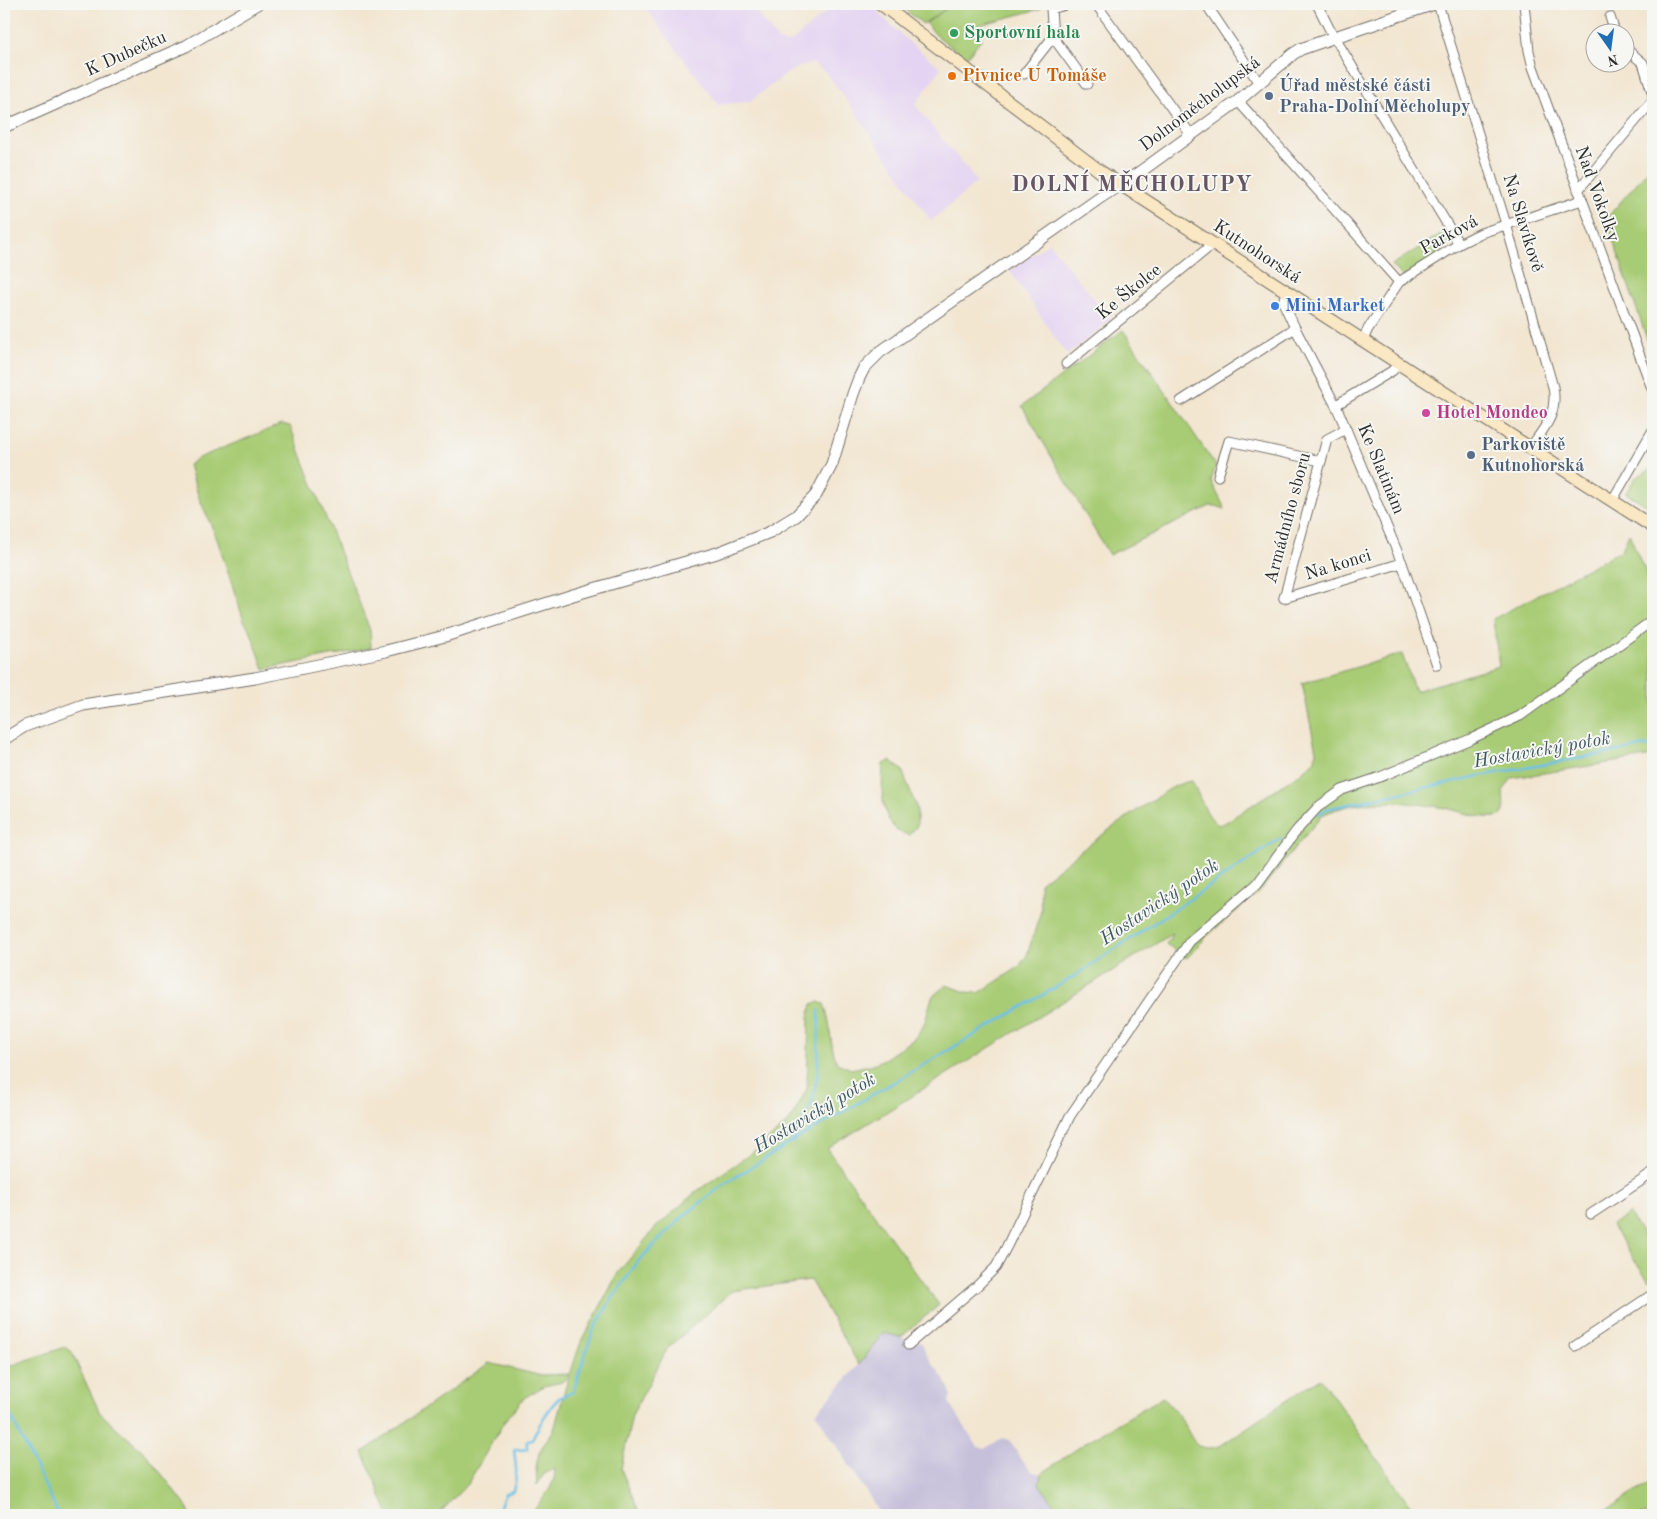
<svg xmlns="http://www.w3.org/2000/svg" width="1657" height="1519" font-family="'Old Standard TT',serif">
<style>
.built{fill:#e4d3f2}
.industrial{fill:#c6c0da}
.green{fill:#a8cc75;stroke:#6a7c50}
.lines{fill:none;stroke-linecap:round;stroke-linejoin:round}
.stream{stroke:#6ac0e7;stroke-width:2.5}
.minor-casing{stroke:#716c65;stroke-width:11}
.tertiary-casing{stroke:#716c65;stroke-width:13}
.secondary-casing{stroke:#716c65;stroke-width:14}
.minor{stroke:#fff;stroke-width:9}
.tertiary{stroke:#fff;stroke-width:11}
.secondary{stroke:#fae7c3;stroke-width:12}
.leisure-dot{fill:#2e9e5b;stroke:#f6f6f2;stroke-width:2}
.food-dot{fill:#e8710a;stroke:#f6f6f2;stroke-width:2}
.service-dot{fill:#5c6f8a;stroke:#f6f6f2;stroke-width:2}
.shop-dot{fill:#3f7fe0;stroke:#f6f6f2;stroke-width:2}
.hotel-dot{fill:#d1479c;stroke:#f6f6f2;stroke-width:2}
.labels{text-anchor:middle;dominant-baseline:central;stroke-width:4;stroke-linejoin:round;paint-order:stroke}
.leisure-label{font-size:18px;font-weight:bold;fill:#27864d;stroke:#f6f6f2;text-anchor:start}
.street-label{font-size:18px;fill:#2b2b2b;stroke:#f6f6f2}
.food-label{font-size:18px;font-weight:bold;fill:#c56008;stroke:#f6f6f2;text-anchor:start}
.service-label{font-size:18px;font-weight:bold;fill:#4e5e75;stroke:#f6f6f2;text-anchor:start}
.shop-label{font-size:18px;font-weight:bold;fill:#366cbe;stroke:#f6f6f2;text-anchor:start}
.hotel-label{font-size:18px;font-weight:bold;fill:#b23c85;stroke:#f6f6f2;text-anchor:start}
.water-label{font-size:19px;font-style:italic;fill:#3e5863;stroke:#f6f6f2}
.district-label{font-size:22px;font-weight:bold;letter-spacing:1px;fill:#665563;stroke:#f6f6f2}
</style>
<rect width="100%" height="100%" fill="#f6f6f2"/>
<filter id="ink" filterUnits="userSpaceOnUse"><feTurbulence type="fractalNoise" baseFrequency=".02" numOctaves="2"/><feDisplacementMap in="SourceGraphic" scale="10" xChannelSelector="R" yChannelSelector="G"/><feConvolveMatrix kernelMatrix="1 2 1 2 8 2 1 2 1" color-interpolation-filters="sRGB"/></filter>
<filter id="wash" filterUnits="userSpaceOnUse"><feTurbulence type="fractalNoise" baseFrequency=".0096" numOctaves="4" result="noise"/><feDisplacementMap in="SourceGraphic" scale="20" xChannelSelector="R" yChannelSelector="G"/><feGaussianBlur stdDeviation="1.12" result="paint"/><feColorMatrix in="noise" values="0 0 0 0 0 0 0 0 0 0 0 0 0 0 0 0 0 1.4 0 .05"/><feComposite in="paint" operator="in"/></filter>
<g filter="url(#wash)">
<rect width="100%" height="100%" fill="#f2e6d1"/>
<g class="built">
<polygon points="644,4 763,4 757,7 759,16 778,40 784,43 791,42 836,4 869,4 908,41 941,68 915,105 977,182 931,221 841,92 826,73 813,63 799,67 788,73 750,101 719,105 662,31"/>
<polygon points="1049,243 1111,320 1067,355 1010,271"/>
</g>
<polygon class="industrial" points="883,1333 922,1343 927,1355 949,1387 951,1396 949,1402 977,1446 984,1449 1003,1438 1009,1440 1024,1463 1033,1472 1041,1474 1039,1484 1062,1515 881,1515 816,1413 859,1365"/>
<g class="green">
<polygon points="898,4 1045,4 1040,9 971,27 969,26 968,27 982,38 966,58 936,35 926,23 947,8 923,24"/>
<polygon points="1653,164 1653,357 1606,219"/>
<polygon points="1444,232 1452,244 1403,277 1392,265"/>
<polygon points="1123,330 1216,466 1211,481 1225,509 1216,506 1210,506 1109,555 1022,406"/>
<polygon points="282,424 290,426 370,630 371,648 264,669 250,630 244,621 217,539 198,495 189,465 196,459"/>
<polygon points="1653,465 1653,509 1626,493 1635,478 1651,469"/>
<path d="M 1629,533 L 1642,565 L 1653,580 L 1653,756 L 1512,778 L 1503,791 L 1504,809 L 1502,815 C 1488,822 1460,811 1445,808 C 1404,801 1360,797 1322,815 L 1260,891 L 1208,935 L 1187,958 L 1166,944 L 1173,933 L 827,1149 L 939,1305 L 901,1337 L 883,1333 L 859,1365 L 810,1280 L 732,1291 L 667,1349 L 632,1415 L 621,1469 L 640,1515 L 530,1515 C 540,1502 556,1486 555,1469 L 544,1474 L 537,1485 L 536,1467 L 539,1453 L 545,1442 L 554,1430 L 569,1375 L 562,1382 L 544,1386 L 524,1398 L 504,1422 L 468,1483 L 438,1515 L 389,1515 L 363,1452 L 489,1363 L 538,1375 L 570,1374 L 580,1345 L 618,1273 L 656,1227 L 697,1191 L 756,1150 L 790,1121 L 807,1089 L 809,1017 L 812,1004 L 818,1002 L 824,1004 C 832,1023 829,1045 837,1063 L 851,1069 L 874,1064 L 886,1058 L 914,1039 L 924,1025 L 932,997 L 946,985 L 966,992 L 979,993 L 1019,967 L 1027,955 L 1041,911 L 1040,883 C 1075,855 1110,828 1148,803 C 1161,795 1175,783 1192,781 C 1198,793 1207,819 1219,825 L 1226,822 L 1301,773 L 1315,760 L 1316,751 L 1302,683 L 1402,654 L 1415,691 L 1499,666 L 1493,619 L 1622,550 Z"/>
<path d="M 890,761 L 902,770 L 917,809 L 917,826 L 909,835 C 906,834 900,833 898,831 C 879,816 882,785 883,764 Z"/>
<polygon points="1629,1214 1653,1250 1653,1278 1649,1281 1611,1225"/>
<polygon points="65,1347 71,1351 100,1413 146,1454 184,1503 191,1515 4,1515 4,1368"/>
<path d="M 1320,1378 L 1417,1515 L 1062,1515 L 1039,1484 L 1041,1474 L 1088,1441 L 1163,1397 C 1169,1404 1176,1411 1181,1419 C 1193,1437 1193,1454 1220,1446 Z"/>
<polygon points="1653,1481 1653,1515 1600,1515"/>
</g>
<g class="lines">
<g class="stream">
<polyline points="1319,814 1326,809 1480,776 1653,745"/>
<polyline points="793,1141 812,1102 818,1073 819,1010"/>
<polyline points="11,1416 59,1515"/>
<polyline points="477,1515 481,1513 483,1515"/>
<path d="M 493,1515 L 500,1506 L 505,1494 L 513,1491 C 518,1476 516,1465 514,1451 L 516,1449 L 522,1450 L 527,1449 L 527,1441 L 532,1440 C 539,1425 547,1410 558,1399 C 562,1395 568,1395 573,1392 L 593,1331 L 610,1302 L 640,1259 L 685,1215 L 726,1183 L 792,1142 L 1070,979 L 1282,838"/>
</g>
</g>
</g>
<g filter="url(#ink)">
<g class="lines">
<g class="minor-casing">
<g id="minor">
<polyline points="1069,4 1051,9 1053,37 1087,84"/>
<polyline points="1096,4 1191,135"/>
<polyline points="1206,4 1259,83"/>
<polyline points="1317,4 1329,28 1459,244"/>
<path d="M 1438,4 L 1506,224 L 1553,387 C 1558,414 1545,427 1530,448"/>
<polyline points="1524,4 1529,51 1533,67 1653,391"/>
<polyline points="1610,17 1615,32"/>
<polyline points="1624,47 1643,63 1653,95"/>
<polyline points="1024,74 1053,37"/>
<polyline points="1238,101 1399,282"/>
<polyline points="1578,190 1653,100"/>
<polyline points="1286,292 1283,302 1295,328 1338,410 1402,563 1437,665"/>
<polyline points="1363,340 1368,329 1399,282 1459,244 1481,233 1582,200"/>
<polyline points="1066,364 1213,244"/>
<polyline points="1181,401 1295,328"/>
<polyline points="1336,405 1392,371 1399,364"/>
<polyline points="1218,476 1229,441 1321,461"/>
<polyline points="1612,501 1653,430"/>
<polyline points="1284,598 1327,439 1346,429"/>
<polyline points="1284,598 1402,563"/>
<polyline points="1591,1214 1653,1173"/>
<polyline points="908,1345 978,1285 996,1267 1007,1246 1070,1116 1190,941 1257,884 1297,830 1318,807 1342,790 1380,777 1473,738 1520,716 1653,620"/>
<polyline points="1575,1346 1653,1294"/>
</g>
</g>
<g class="tertiary-casing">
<g id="tertiary">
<polyline points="4,127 186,46 257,4"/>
<polyline points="4,739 25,726 83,705 255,678 386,651 445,636 573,595 717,553 770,532 796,516 816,495 832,464 853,394 859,378 864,368 880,352 1104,195 1137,174 1238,101 1293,54 1301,49 1335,37 1434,4"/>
</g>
</g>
<g class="secondary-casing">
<polyline id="secondary" points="881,4 1101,172 1653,527"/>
</g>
<use href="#minor" class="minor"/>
<use href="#tertiary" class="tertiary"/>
<use href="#secondary" class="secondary"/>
</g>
</g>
<circle class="leisure-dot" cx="954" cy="33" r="5"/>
<circle class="food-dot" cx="952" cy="76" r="5"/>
<g class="service-dot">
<circle cx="1269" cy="96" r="5"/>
<circle cx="1471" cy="455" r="5"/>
</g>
<circle class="shop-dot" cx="1275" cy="306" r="5"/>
<circle class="hotel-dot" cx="1426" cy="413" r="5"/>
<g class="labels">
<g class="leisure-label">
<text x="964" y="33">Sportovní hala</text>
</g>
<g class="street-label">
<text transform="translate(126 54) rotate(-24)">K Dubečku</text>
<text transform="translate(1200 104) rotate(-37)">Dolnoměcholupská</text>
<text transform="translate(1597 194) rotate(70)">Nad Vokolky</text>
<text transform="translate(1523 223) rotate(73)">Na Slavíkově</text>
<text transform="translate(1449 235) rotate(-29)">Parková</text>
<text transform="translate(1257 252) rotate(33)">Kutnohorská</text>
<text transform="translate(1129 292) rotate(-39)">Ke Školce</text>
<text transform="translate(1381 469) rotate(67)">Ke Slatinám</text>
<text transform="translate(1288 518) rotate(-75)">Armádního sboru</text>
<text transform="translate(1338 565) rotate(-17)">Na konci</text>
</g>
<g class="food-label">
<text x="962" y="76">Pivnice U Tomáše</text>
</g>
<g class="service-label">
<text x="1279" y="86">Úřad městské části<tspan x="1279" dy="21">Praha-Dolní Měcholupy</tspan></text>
<text x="1481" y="445">Parkoviště<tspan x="1481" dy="21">Kutnohorská</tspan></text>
</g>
<g class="shop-label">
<text x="1285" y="306">Mini Market</text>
</g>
<g class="hotel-label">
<text x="1436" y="413">Hotel Mondeo</text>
</g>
<g class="water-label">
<text transform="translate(1542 751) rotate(-10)">Hostavický potok</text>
<text transform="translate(1160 903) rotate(-34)">Hostavický potok</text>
<text transform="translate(815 1114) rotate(-31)">Hostavický potok</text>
</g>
<g class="district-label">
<text x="1132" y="185">DOLNÍ MĚCHOLUPY</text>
</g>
</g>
<rect width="1657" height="1519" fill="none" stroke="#f6f6f2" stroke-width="20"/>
<g transform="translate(1610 48) rotate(166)"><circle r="24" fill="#f6f6f2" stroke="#a5a5a2"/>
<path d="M0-4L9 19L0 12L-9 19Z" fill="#1f6fb2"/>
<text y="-8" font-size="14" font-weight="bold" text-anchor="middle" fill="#2b2b2b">N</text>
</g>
</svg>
